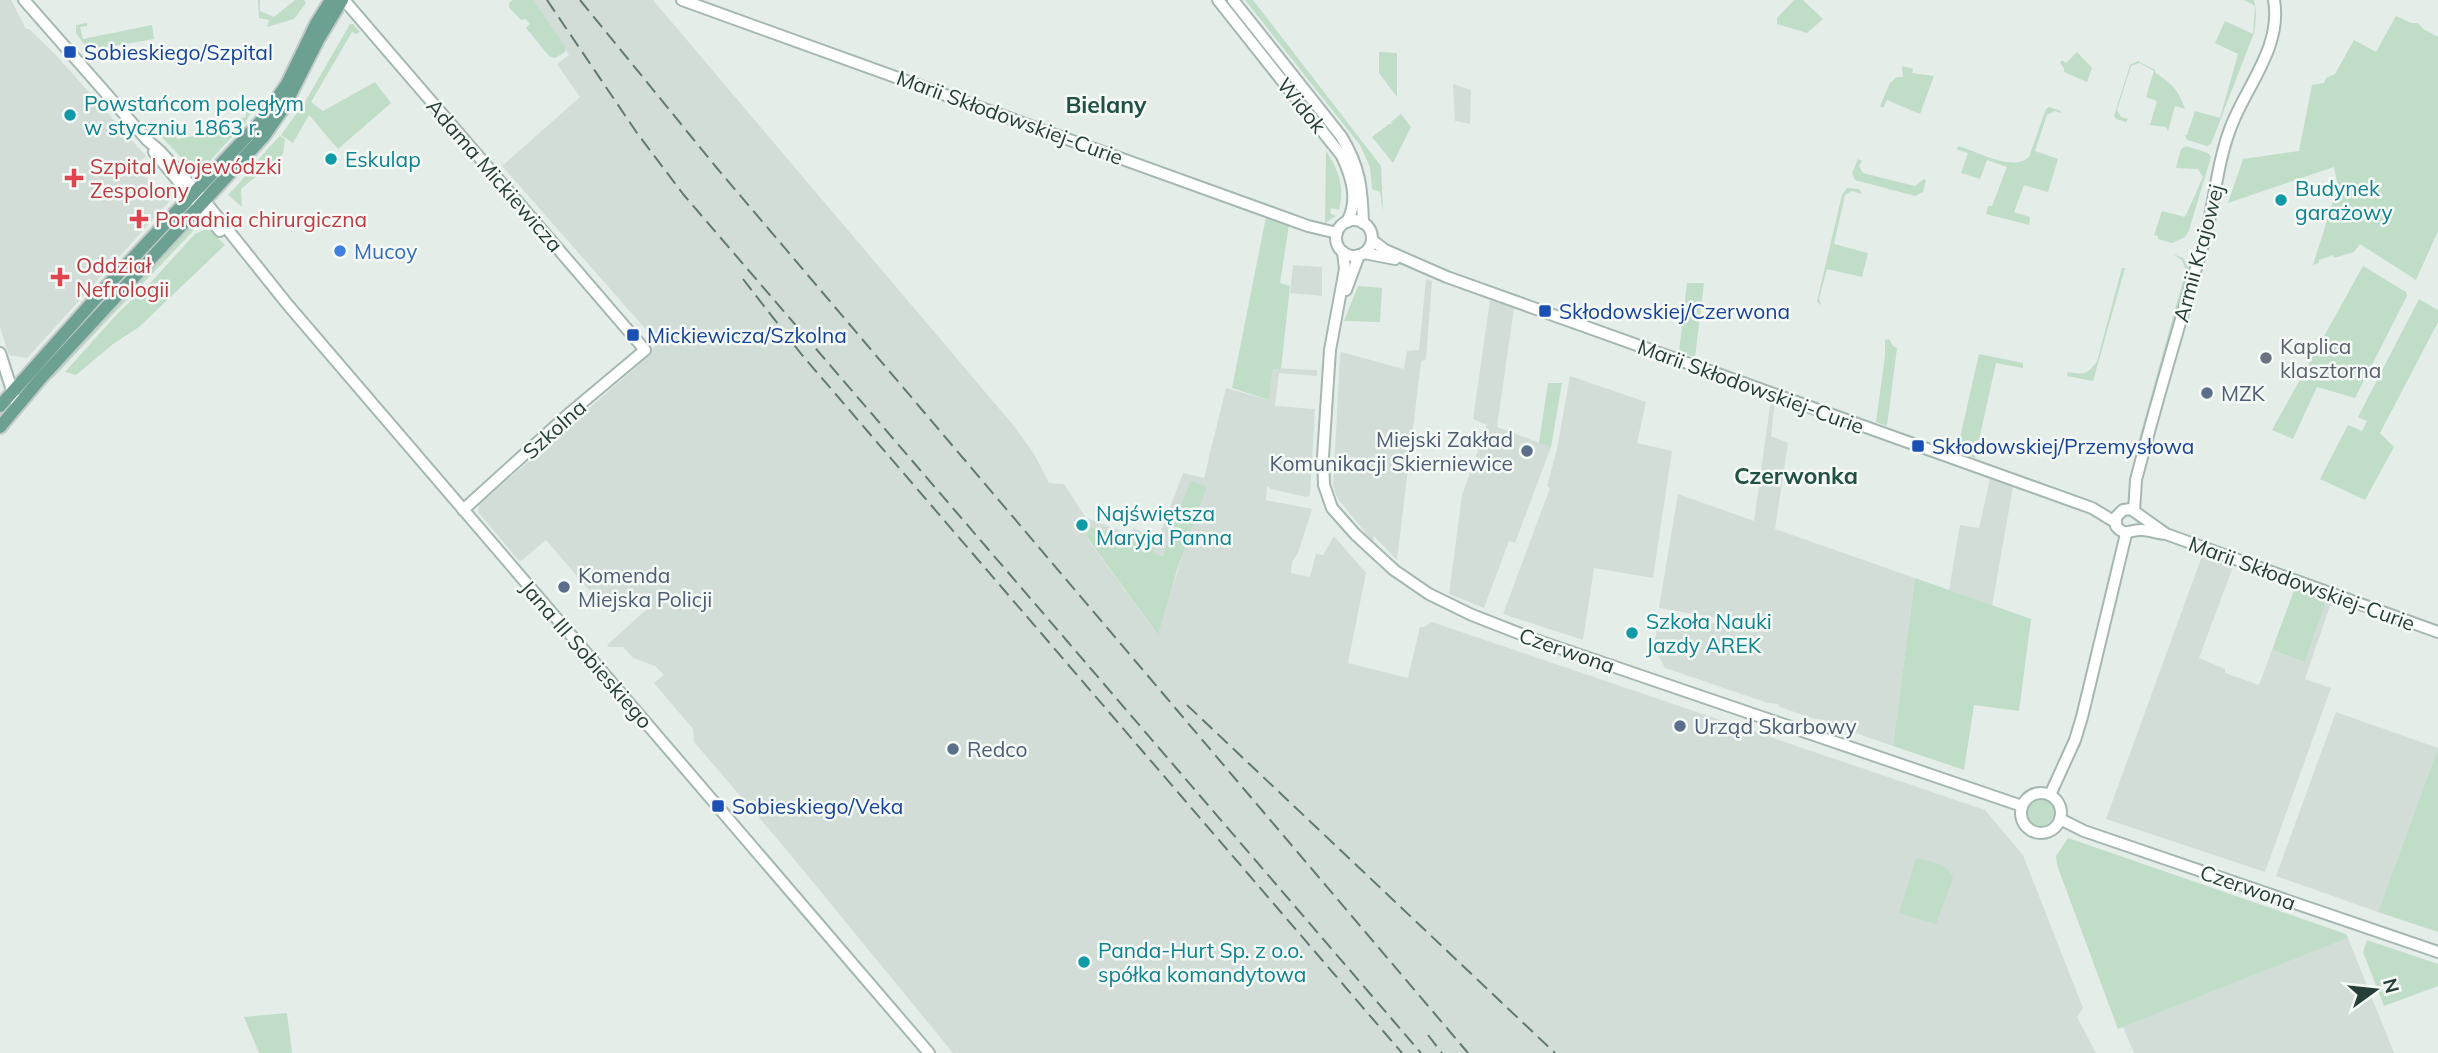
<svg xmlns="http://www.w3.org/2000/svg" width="2438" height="1053" font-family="Mulish,sans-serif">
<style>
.built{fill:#d3ddd8;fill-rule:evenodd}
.green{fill:#bfddc7}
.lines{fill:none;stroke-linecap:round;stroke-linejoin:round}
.secondary-casing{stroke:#a4b8b1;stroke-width:14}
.primary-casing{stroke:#c2c9c7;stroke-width:16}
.secondary{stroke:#fff;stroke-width:10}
.primary{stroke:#6ca093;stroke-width:12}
.rail{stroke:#5f7973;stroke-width:2;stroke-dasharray:14 7;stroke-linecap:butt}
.transit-dot{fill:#1a4fb4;stroke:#f5faf7;stroke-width:2.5}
.culture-dot{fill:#0f9aa8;stroke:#f5faf7;stroke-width:2.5}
.health-dot{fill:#e0444e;stroke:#f5faf7;stroke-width:2.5}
.shop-dot{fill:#3f7fe0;stroke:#f5faf7;stroke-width:2.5}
.worship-dot{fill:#6b7280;stroke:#f5faf7;stroke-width:2.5}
.service-dot{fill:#5c6f8a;stroke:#f5faf7;stroke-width:2.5}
.labels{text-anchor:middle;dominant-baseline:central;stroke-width:5;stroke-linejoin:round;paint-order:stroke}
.transit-label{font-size:21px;fill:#164399;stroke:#f5faf7;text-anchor:start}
.culture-label{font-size:21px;fill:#0d838f;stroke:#f5faf7;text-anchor:start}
.street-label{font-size:21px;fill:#253e37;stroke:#f5faf7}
.health-label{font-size:21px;fill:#be3a42;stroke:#f5faf7;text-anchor:start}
.shop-label{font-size:21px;fill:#366cbe;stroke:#f5faf7;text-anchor:start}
.worship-label{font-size:21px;fill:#5b616d;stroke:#f5faf7;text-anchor:start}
.service-label{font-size:21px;fill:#4e5e75;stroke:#f5faf7;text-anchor:start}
.neighbourhood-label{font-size:23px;font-weight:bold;fill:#215045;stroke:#f5faf7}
</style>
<rect width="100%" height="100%" fill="#e5ede9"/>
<g class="built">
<polygon points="0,0 11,0 26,29 29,29 54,53 146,156 135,165 158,190 169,183 177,193 27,358 9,355 0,327"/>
<path d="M 533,0 L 653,0 L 1014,426 L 1034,454 L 1049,483 L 1064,484 L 1086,518 L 1130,534 L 1133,528 L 1159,537 L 1183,473 L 1204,478 L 1226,388 L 1269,400 L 1273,368 L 1317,370 L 1317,376 L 1279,373 L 1275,406 L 1315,409 L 1310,495 L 1306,497 L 1271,489 L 1267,486 L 1266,500 L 1312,509 L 1298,553 L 1292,562 L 1291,573 L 1310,577 L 1316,554 L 1323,555 L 1334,536 L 1366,573 L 1348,663 L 1408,678 L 1420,627 L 1424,627 L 1432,622 L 1985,810 L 2023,855 L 2083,1008 L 2077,1017 L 2096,1053 L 953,1053 L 785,848 L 694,742 L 693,729 L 654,683 L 664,675 L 655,666 L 633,658 L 623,647 L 609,647 L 607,645 L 647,609 L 637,597 L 616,614 L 611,608 L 607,611 L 546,540 L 520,562 L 478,512 L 479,505 L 635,368 L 655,346 L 656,341 L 502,166 L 580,97 L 557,64 L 569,55 ZM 1190,481 L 1182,557 L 1157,634 L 1087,538 L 1154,549 L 1152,553 L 1164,556 Z"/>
<polygon points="1453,84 1471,90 1470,124 1455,121"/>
<polygon points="1293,265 1322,267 1322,296 1290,293"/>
<polygon points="1426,279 1432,281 1426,359 1421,362 1397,560 1374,536 1373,542 1338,499 1333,487 1340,357 1341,352 1404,369 1407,351 1419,350"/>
<polygon points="1490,300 1514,308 1497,427 1551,447 1515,543 1509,541 1484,608 1449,594 1462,495 1487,425 1473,419"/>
<polygon points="1570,376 1646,402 1637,443 1672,451 1653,578 1594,568 1583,640 1503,614 1550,488 1547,486 1557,449"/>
<polygon points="1771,399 1775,401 1771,436 1788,443 1775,529 1915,578 1893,746 1826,723 1825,720 1815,719 1780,707 1778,704 1768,703 1665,668 1654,648 1659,615 1731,626 1732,614 1722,619 1659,608 1678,494 1754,521"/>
<polygon points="1990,479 2013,487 1992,606 1949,590 1960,525 1979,528"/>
<polygon points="2202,556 2233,567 2199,658 2225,669 2225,673 2259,685 2272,650 2305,662 2325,605 2322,598 2337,604 2330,606 2305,679 2331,688 2265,872 2106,819"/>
<polygon points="2336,712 2438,748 2378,912 2276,876"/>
<polygon points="2348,938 2394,1053 2134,1053 2123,1027"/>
</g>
<g class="green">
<polygon points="258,0 260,0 260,11 274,17 295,0 304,0 306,3 294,19 267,27 269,20 259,18"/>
<polygon points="513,0 533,0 565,46 565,52 555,58 549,56 526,28 530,24 526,19 521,20 509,7 509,3"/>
<polygon points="1245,0 1253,0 1381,166 1383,212 1380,192 1372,189 1370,167 1360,145"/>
<polygon points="1794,0 1803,0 1823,19 1807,33 1777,24 1777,18"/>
<path d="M 2244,0 L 2254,0 C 2257,11 2256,22 2254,33 L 2211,144 L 2207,146 L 2187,140 L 2185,135 L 2187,135 L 2195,111 L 2220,118 L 2238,54 L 2215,43 L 2225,21 L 2253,34 L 2255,6 Z"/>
<polygon points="2396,16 2411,23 2418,23 2423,29 2438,37 2438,231 2416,280 2360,244 2354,252 2334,258 2333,255 2319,260 2319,263 2313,265 2338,186 2334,167 2228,203 2243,159 2299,151 2312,85 2324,83 2326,78 2335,74 2354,40 2376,52"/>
<polygon points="87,23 87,26 80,27 83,39 152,25 154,39 102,48 93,56 76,33 76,25"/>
<polygon points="350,24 353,24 360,32 356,34 352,32 311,102 323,111 375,82 391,103 338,149 309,115 293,143 281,135 305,102"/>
<polygon points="1379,52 1397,53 1397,97 1379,73"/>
<polygon points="2077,52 2092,68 2087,82 2064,72 2064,68 2060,63 2062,60 2066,63"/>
<path d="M 2138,61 L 2155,70 L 2155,72 C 2172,85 2178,88 2185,109 L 2175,106 L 2168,131 L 2166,127 L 2150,125 L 2157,101 L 2146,97 L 2154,71 L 2140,63 L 2131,66 L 2117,110 L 2121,117 L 2128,119 L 2126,122 L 2116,119 L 2114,116 L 2130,65 Z"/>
<polygon points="1902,66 1913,69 1912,73 1934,76 1920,114 1887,100 1883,108 1880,106 1890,83 1897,77 1903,77"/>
<polygon points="1395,106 1411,127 1393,163 1372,137 1389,124 1392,124 1391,122 1401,114"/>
<path d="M 2049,107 L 2061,111 L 2060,113 L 2055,111 L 2047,115 L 2035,151 L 2058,159 L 2048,192 L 2024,185 L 2014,212 L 2030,217 L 2029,225 L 1986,214 L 1988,206 L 1992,206 L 2007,167 L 1987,160 L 1980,179 L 1961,173 L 1968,153 L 1956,149 L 1959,146 C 1978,152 2013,172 2029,157 L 2046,109 Z"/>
<polygon points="252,110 245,123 206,165 189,166 159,134 170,125 173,127 177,139 231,129 230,121 246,117 246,112"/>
<path d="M 280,136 L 285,139 L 283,154 L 241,189 L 242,207 L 228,195 C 247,176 261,154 280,136 Z"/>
<polygon points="2186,146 2208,153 2211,157 2189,230 2185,237 2172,243 2158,239 2158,236 2154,235 2162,211 2185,217 2203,177 2198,169 2176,168 2181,149"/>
<path d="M 1326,151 C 1339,170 1345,188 1339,210 L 1331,208 L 1330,213 L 1336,216 L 1325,223 Z"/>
<polygon points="1858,159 1862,161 1859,166 1863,173 1915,186 1924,179 1926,180 1923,192 1915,196 1855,180 1852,173"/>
<polygon points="1847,188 1859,189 1862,194 1852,191 1845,195 1834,244 1868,253 1862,277 1827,269 1819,298 1821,304 1820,305 1817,301 1842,195"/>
<polygon points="1266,217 1289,225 1280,283 1290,286 1281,369 1273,369 1269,400 1232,388"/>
<path d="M 192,225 L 193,231 C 146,281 98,329 52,379 L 46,379 Z"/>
<polygon points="206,229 212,232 225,245 139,327 113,344 76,375 65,372 118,313 153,280 195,234"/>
<polygon points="2173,254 2183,258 2189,269 2138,451 2136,450 2186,270 2182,260"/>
<polygon points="2363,266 2406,292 2407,296 2355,398 2317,387 2293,439 2272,430"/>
<path d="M 2122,268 L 2125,268 L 2093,381 L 2067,376 L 2068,372 C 2082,375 2089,374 2097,361 Z"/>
<polygon points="1687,283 1704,283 1695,357 1679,352"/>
<polygon points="1358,286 1382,288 1380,322 1344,321"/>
<polygon points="2419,299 2438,310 2438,322 2380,433 2394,447 2365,500 2320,479 2348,425 2362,431 2367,421 2358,417"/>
<polygon points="1889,339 1893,346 1897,348 1887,426 1876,422 1885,356 1885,340"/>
<polygon points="1979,354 2023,363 2023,368 1996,363 1975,458 1957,451"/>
<polygon points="1548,383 1562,383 1551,447 1539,443"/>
<polygon points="1190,481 1207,486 1177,570 1158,635 1087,537 1090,527 1154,549 1153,553 1163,556"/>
<polygon points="1915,578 2031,619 2019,711 1974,705 1964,770 1893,746"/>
<polygon points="2295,588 2322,598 2325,605 2305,662 2272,650"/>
<polygon points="2438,748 2438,932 2378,912"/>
<circle cx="2040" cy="812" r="14"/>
<polygon points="2068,838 2346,934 2348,938 2118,1029 2057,865 2056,856"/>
<path d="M 1918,858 C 1932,862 1948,863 1953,878 L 1936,924 L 1899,913 L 1916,859 Z"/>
<polygon points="2367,940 2438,964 2438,986 2384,1006 2363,952"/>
<polygon points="287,1013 292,1053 259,1053 244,1017"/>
</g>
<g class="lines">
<g class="secondary-casing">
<g id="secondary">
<polyline points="24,0 147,140 160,151 204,200 288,305 929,1053"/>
<polyline points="344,0 645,350 571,412 463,510"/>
<polyline points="682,0 1308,226 1337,233"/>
<path d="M 1218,0 L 1342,156 C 1352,178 1359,200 1347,222"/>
<path d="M 1233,0 L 1341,136 C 1360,167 1362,188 1363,223"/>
<polyline points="154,152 220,231"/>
<circle cx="1354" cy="238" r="18"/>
<polyline points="1372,240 1385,250 1447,277 2092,508 2115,522"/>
<polyline points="1343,252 1345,269 1330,350 1323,457 1324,485 1332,508 1355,534 1394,570 1429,594 1472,615 1536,640 2022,806"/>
<polyline points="1364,253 1395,259"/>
<polyline points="1346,290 1359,255"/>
<polyline points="0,353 17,406"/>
<path d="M 2134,511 L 2136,480 C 2157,399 2181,319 2205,238 C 2215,201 2217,161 2232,124 C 2248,84 2282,46 2274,0"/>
<path d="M 2166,534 L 2131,509 L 2123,510 L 2116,517 L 2116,526 C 2126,538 2130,529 2142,530 C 2150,530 2158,534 2166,534 L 2438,632"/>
<circle cx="2041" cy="813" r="20"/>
<polyline points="2050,795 2075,740 2082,717 2126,534"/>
<polyline points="2060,819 2084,831 2438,952"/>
</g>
</g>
<g class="primary-casing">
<g id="primary">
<polyline points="0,406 105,288 262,120 287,84 316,24 331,0"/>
<polyline points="0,427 41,378 264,136 284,107 318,40 342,0"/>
</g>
</g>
<use href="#secondary" class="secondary"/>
<use href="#primary" class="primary"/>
<g class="rail">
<polyline points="547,0 637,133 683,194 1421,1053"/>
<polyline points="580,0 716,167 1468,1053"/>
<polyline points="743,279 802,355 1402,1053"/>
<polyline points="1187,705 1555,1053"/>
<polyline points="1428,1035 1442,1053"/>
</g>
</g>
<g class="transit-dot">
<rect x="63" y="45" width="14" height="14" rx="3.5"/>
<rect x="1538" y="304" width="14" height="14" rx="3.5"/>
<rect x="626" y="328" width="14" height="14" rx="3.5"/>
<rect x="1911" y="439" width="14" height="14" rx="3.5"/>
<rect x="711" y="799" width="14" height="14" rx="3.5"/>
</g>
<g class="culture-dot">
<circle cx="70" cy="115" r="7"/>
<circle cx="331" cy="159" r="7"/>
<circle cx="2281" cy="200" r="7"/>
<circle cx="1082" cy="525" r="7"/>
<circle cx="1632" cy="633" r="7"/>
<circle cx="1084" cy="962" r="7"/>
</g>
<g class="health-dot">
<path d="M70.5 167.5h7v7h7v7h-7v7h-7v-7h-7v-7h7z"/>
<path d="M135.5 208.5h7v7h7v7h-7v7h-7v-7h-7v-7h7z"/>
<path d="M56.5 266.5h7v7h7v7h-7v7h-7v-7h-7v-7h7z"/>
</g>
<circle class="shop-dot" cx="340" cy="251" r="7"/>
<circle class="worship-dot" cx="2266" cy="358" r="7"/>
<g class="service-dot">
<circle cx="2207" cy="393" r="7"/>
<circle cx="1527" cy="451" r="7"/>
<circle cx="564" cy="587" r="7"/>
<circle cx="1680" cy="726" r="7"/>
<circle cx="953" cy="749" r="7"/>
</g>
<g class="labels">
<g class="transit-label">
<text x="84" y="52">Sobieskiego/Szpital</text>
<text x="1559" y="311">Skłodowskiej/Czerwona</text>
<text x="647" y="335">Mickiewicza/Szkolna</text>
<text x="1932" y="446">Skłodowskiej/Przemysłowa</text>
<text x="732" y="806">Sobieskiego/Veka</text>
</g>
<g class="culture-label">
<text x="84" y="103">Powstańcom poległym<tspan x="84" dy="24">w styczniu 1863 r.</tspan></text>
<text x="345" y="159">Eskulap</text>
<text x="2295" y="188">Budynek<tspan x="2295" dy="24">garażowy</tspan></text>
<text x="1096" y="513">Najświętsza<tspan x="1096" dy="24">Maryja Panna</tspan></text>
<text x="1646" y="621">Szkoła Nauki<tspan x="1646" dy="24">Jazdy AREK</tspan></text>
<text x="1098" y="950">Panda-Hurt Sp. z o.o.<tspan x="1098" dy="24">spółka komandytowa</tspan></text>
</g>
<g class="street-label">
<text transform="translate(1302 105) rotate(51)">Widok</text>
<text transform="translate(1010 117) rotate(20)">Marii Skłodowskiej-Curie</text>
<text transform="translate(495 175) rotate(49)">Adama Mickiewicza</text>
<text transform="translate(2198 253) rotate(-75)">Armii Krajowej</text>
<text transform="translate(1751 386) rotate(20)">Marii Skłodowskiej-Curie</text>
<text transform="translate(554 429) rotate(-42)">Szkolna</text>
<text transform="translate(2302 583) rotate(20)">Marii Skłodowskiej-Curie</text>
<text transform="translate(1567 650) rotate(19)">Czerwona</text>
<text transform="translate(587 654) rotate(49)">Jana III Sobieskiego</text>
<text transform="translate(2248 887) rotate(19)">Czerwona</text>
</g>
<g class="health-label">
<text x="90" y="166">Szpital Wojewódzki<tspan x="90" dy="24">Zespolony</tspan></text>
<text x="155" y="219">Poradnia chirurgiczna</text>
<text x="76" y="265">Oddział<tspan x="76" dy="24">Nefrologii</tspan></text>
</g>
<g class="shop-label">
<text x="354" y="251">Mucoy</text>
</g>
<g class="worship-label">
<text x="2280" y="346">Kaplica<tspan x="2280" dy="24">klasztorna</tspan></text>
</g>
<g class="service-label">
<text x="2221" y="393">MZK</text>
<text x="1513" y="439" text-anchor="end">Miejski Zakład<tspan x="1513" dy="24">Komunikacji Skierniewice</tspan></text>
<text x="578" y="575">Komenda<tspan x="578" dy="24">Miejska Policji</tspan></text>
<text x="1694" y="726">Urząd Skarbowy</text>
<text x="967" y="749">Redco</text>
</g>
<g class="neighbourhood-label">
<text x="1106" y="104">Bielany</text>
<text x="1796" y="475">Czerwonka</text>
</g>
</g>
<g transform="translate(2375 990) rotate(75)" stroke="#f5faf7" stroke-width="5" paint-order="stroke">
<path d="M0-5L12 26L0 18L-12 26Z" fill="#253e37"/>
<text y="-10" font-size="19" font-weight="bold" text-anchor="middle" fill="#253e37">N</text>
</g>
</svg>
